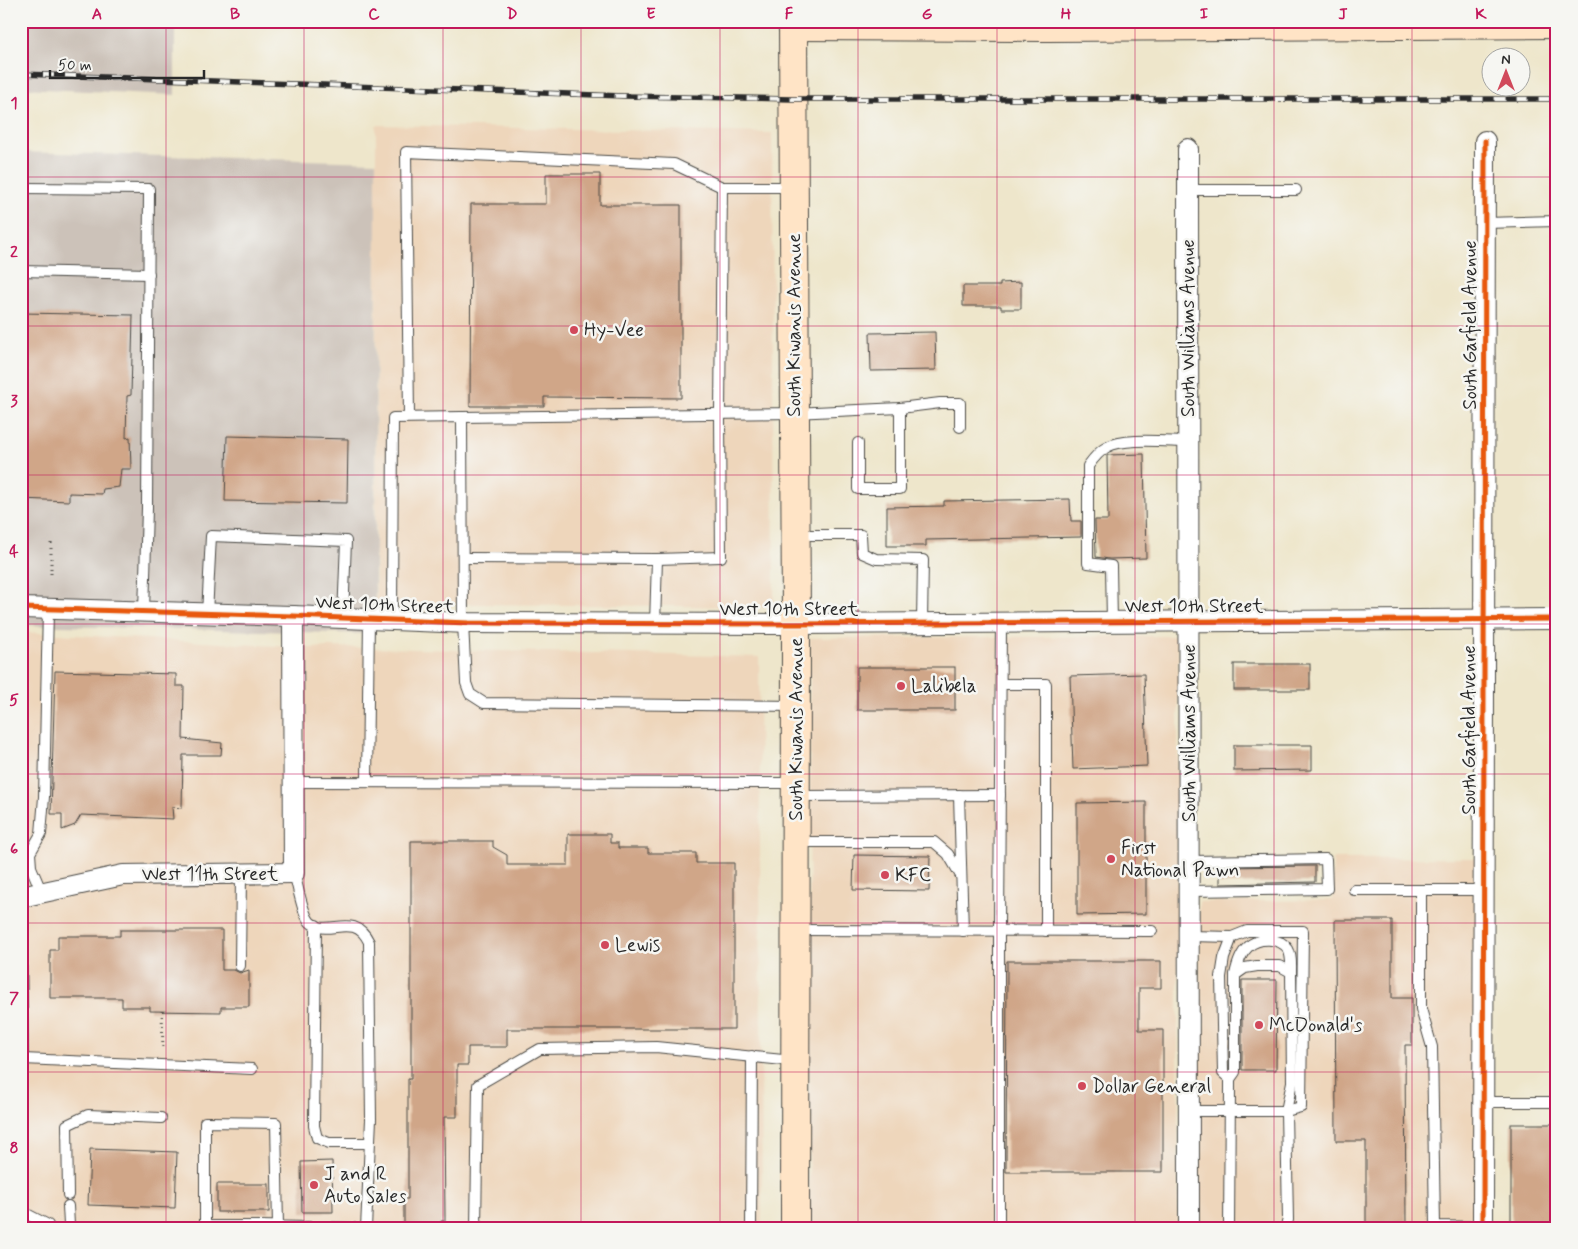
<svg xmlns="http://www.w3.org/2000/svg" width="1578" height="1249" font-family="Mynerve,sans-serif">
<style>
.built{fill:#eed6bb}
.industrial{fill:#ccc2b9}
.building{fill:#d0a688}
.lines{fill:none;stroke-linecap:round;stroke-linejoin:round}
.lane-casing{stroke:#484743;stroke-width:12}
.street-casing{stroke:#484743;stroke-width:22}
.secondary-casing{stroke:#484743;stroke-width:30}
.path{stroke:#484743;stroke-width:3;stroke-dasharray:1 4;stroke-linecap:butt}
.lane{stroke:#fff;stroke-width:10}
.street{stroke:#fff;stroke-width:20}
.secondary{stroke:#ffe4c6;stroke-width:28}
.rail-casing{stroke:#2b2b2b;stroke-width:5.5}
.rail{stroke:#f6f6f2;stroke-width:4;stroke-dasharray:11;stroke-linecap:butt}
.cycleway-casing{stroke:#f6f6f2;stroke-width:8}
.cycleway{stroke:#e8590c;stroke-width:5}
.grid{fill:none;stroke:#c2185b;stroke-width:1;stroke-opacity:0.55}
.poi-dot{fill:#d1495b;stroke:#f6f6f2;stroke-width:2}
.labels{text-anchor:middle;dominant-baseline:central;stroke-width:5;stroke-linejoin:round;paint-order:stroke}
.street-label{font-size:19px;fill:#2b2b2b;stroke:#f6f6f2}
.poi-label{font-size:19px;fill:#2b2b2b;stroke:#f6f6f2;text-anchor:start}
.neatline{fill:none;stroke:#c2185b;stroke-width:2}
.grid-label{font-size:16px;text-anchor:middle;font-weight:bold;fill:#c2185b}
</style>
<rect width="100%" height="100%" fill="#f6f6f2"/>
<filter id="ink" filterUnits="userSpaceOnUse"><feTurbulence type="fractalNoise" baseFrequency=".02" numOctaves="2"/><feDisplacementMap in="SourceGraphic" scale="10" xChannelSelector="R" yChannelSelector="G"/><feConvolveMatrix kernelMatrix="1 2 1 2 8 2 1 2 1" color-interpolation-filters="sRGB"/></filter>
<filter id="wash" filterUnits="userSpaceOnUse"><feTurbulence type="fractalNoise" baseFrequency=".0096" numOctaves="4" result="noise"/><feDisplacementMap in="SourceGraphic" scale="20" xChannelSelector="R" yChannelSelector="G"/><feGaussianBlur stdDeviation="1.12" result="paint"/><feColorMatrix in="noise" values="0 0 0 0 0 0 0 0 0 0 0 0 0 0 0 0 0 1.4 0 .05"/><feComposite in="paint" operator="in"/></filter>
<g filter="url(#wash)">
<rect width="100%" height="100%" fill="#eee6cb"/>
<g class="built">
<polygon points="376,125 772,133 774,607 376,603"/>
<polygon points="21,632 312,648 328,647 759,657 762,1228 21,1228"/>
<polygon points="1178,636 1178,1228 809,1228 810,638"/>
<polygon points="1477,858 1476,1228 1200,1228 1199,902 1332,900 1333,859"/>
</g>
<g class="industrial">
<polygon points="21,21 175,21 175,95 21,88"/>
<polygon points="21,152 376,162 375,634 21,625"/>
</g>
<g id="blocks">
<g class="building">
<polygon points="546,174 600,174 600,205 681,205 681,398 544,397 544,406 470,406 471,204 546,204"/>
<polygon points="1021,282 1021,309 1001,309 1001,306 963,306 963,286 1000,286 1000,283"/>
<polygon points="21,313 133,315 131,395 127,396 126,438 130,437 131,469 121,469 119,487 103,489 102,494 69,493 69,501 21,499"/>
<polygon points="935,332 936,370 871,371 870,333"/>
<polygon points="227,436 348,439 347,503 225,501"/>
<polygon points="1144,454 1146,558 1109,559 1096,557 1095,520 1108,520 1107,455"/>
<polygon points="1070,499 1071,521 1081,521 1081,537 926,540 926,546 887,546 887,507 944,506 944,501"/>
<rect x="1234" y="664" width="76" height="26"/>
<rect x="857" y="667" width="98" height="43"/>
<polygon points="55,671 176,674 176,686 184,686 183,739 222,743 221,755 183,755 182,808 172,807 173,819 81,815 75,825 62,830 62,814 51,814"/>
<polygon points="1144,674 1147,766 1073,769 1070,676"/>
<polygon points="1234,745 1312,745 1312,770 1234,771"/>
<polygon points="1146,802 1146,914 1077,915 1077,803"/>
<polygon points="568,834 610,834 610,843 618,843 618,848 648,848 648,853 696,853 696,863 734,863 734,1029 507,1029 507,1047 468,1047 468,1065 457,1065 457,1117 444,1117 445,1221 441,1221 441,1228 404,1228 404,1199 408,1199 408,1079 411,1079 411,841 493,841 493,847 507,855 507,865 568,865"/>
<polygon points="854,855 930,856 929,891 853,890"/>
<polygon points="1315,866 1315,882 1220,884 1220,867"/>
<polygon points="1335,920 1392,920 1392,998 1412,998 1412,1045 1405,1045 1406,1228 1366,1228 1366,1141 1336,1141"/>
<polygon points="120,930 222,930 222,970 234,970 240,973 249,970 249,1007 221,1007 221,1012 150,1011 150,1007 122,1007 122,998 50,998 50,950 58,950 58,936 120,936"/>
<polygon points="1007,961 1161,961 1161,988 1139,988 1139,1030 1163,1030 1163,1172 1006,1172"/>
<polygon points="1242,980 1277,980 1276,1070 1242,1070"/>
<rect x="1511" y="1124" width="46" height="104"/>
<polygon points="90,1149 177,1152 175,1208 88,1205"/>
<polygon points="332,1161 333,1212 302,1212 301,1162"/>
<rect x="217" y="1184" width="52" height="28"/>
</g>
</g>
</g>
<g filter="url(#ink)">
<use href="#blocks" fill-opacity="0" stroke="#484743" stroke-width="1"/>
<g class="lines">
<g class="lane-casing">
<g id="lane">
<polyline points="21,188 149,189 147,508 144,612"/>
<polyline points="1188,190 1296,190"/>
<polyline points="1485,223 1557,221"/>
<polyline points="21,271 149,274"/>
<polyline points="409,417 406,152 674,164 722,187"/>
<polyline points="462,417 794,413 900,408 940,403 960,403 960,427"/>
<polyline points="858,443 858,489 900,489 900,408"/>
<polyline points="796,535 861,535 862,553 876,559 923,560 922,623"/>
<polyline points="463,558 657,559 655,624"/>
<polyline points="657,559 721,557 720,414 722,187 793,187"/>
<polyline points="207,614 211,536 346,541 343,618"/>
<polyline points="392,620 393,418 462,417 463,623 466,683 470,694 484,703 795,706"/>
<path d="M 1112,622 L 1111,566 L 1088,563 L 1088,466 C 1093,459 1099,451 1107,447 C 1124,437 1168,442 1189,442"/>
<polyline points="1001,684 1046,684 1046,931"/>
<polyline points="294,782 795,783"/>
<polyline points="367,782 369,619"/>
<polyline points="959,795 963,931"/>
<polyline points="796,796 1000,795"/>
<polyline points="797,842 934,842 948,854 961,876"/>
<polyline points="1189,861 1326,859 1327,889 1189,891"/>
<path d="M 294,873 C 298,886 302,913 310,922 C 327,939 354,910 369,942 L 371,1119 L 366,1228"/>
<polyline points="1354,890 1484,890"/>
<polyline points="1421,890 1421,1009 1432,1047 1435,1226 1483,1227"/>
<polyline points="42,893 31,867 30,853 41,834 44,797 48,609"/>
<polyline points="316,925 314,1126 317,1138 329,1143 369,1143"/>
<polyline points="798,930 1152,931"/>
<polyline points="1189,936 1232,937 1247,931 1303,931 1301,1107 1286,1111 1288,1220 1285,1228"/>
<polyline points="21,949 23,1059 252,1069"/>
<polyline points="240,966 241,874"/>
<path d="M 1235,975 C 1237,965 1240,954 1248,947 C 1258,937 1280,937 1288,949 C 1292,956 1291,964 1291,972"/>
<polyline points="1484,1102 1557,1102"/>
<polyline points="1190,1111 1286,1111 1292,1082 1291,972 1280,966 1257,966 1245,968 1235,975 1235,1072 1230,1079"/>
<polyline points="68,1195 67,1125 88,1115 161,1118"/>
<polyline points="68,1206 69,1225"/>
<polyline points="21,1211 48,1225"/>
<polyline points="260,1226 205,1226 205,1122 276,1123 278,1227"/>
<polyline points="260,1228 260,1226 353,1228"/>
<polyline points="476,1228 478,1085 540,1049 656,1047 793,1061"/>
<polyline points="751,1228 752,1056"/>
<polyline points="999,1228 999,931 1001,623"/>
<polyline points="1229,1228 1230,1087 1230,1079 1223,1073 1221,977 1224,958 1232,937"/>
</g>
</g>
<g class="street-casing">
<g id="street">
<polyline points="1188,149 1189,1228"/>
<polyline points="21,608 293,616 468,623 796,624 1557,619"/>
<polyline points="21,897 123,875 294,873 293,616"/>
<polyline points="1483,1228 1485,141"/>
</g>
</g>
<g class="secondary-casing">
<g id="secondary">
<polyline points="793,21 796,624 795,1228"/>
<polyline points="792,26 1046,27 1557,24"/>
</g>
</g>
<g class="path">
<polyline points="51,574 51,540"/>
<polyline points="162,1011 163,1051"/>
</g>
<use href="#lane" class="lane"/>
<use href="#street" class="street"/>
<use href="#secondary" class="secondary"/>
<g class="rail-casing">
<polyline id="rail" points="21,74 623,96 792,99 1557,99"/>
</g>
<use href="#rail" class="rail"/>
<g class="cycleway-casing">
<g id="cycleway">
<polyline points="21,608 293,616 468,623 796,624 1557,619"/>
<polyline points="1483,1228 1485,141"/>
</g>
</g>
<use href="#cycleway" class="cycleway"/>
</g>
</g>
<path class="grid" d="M 166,21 L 166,1228M 304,21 L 304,1228M 443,21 L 443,1228M 581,21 L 581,1228M 720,21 L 720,1228M 858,21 L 858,1228M 997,21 L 997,1228M 1135,21 L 1135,1228M 1274,21 L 1274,1228M 1412,21 L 1412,1228M 21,177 L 1557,177M 21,326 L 1557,326M 21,475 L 1557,475M 21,624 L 1557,624M 21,774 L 1557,774M 21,923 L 1557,923M 21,1072 L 1557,1072"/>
<g class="poi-dot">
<circle cx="574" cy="330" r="5"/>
<circle cx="901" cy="686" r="5"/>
<circle cx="1111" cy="859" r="5"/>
<circle cx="885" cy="875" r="5"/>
<circle cx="605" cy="945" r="5"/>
<circle cx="1259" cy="1025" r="5"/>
<circle cx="1082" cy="1086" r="5"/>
<circle cx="314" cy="1185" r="5"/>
</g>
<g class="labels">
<g class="street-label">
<text transform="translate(794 325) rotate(-90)">South Kiwanis Avenue</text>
<text transform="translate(1470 325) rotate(-90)">South Garfield Avenue</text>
<text transform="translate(1188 328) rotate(-90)">South Williams Avenue</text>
<text transform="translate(385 605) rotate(2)">West 10th Street</text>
<text x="1194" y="606">West 10th Street</text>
<text x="789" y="609">West 10th Street</text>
<text transform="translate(796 729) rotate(-90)">South Kiwanis Avenue</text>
<text transform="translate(1469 730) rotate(-90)">South Garfield Avenue</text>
<text transform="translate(1189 733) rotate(-90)">South Williams Avenue</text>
<text x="210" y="874">West 11th Street</text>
</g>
<g class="poi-label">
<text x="584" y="330">Hy-Vee</text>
<text x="911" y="686">Lalibela</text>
<text x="1121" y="848">First<tspan x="1121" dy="22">National Pawn</tspan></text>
<text x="895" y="875">KFC</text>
<text x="615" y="945">Lewis</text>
<text x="1269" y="1025">McDonald's</text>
<text x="1092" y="1086">Dollar General</text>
<text x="324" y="1174">J and R<tspan x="324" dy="22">Auto Sales</tspan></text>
</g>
</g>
<rect width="1578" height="1249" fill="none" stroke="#f6f6f2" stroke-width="55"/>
<g transform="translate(1506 72)"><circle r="24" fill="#f6f6f2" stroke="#a5a5a2"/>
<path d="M0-4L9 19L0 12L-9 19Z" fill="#d1495b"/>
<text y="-8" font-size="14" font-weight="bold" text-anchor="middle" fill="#2b2b2b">N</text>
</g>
<path d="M50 70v8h154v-8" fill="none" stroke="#2b2b2b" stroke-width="2.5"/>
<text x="58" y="70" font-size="15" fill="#2b2b2b" stroke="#f6f6f2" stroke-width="4" paint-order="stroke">50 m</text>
<rect x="28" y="28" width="1522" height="1194" class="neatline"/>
<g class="grid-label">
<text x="97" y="19">A</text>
<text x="235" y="19">B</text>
<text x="374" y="19">C</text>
<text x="512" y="19">D</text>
<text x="651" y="19">E</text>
<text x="789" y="19">F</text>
<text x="927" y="19">G</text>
<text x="1066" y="19">H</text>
<text x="1204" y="19">I</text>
<text x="1343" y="19">J</text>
<text x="1481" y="19">K</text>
<text x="14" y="108">1</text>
<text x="14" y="257">2</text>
<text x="14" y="406">3</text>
<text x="14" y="556">4</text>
<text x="14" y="705">5</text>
<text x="14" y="854">6</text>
<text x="14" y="1003">7</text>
<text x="14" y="1153">8</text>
</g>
</svg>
